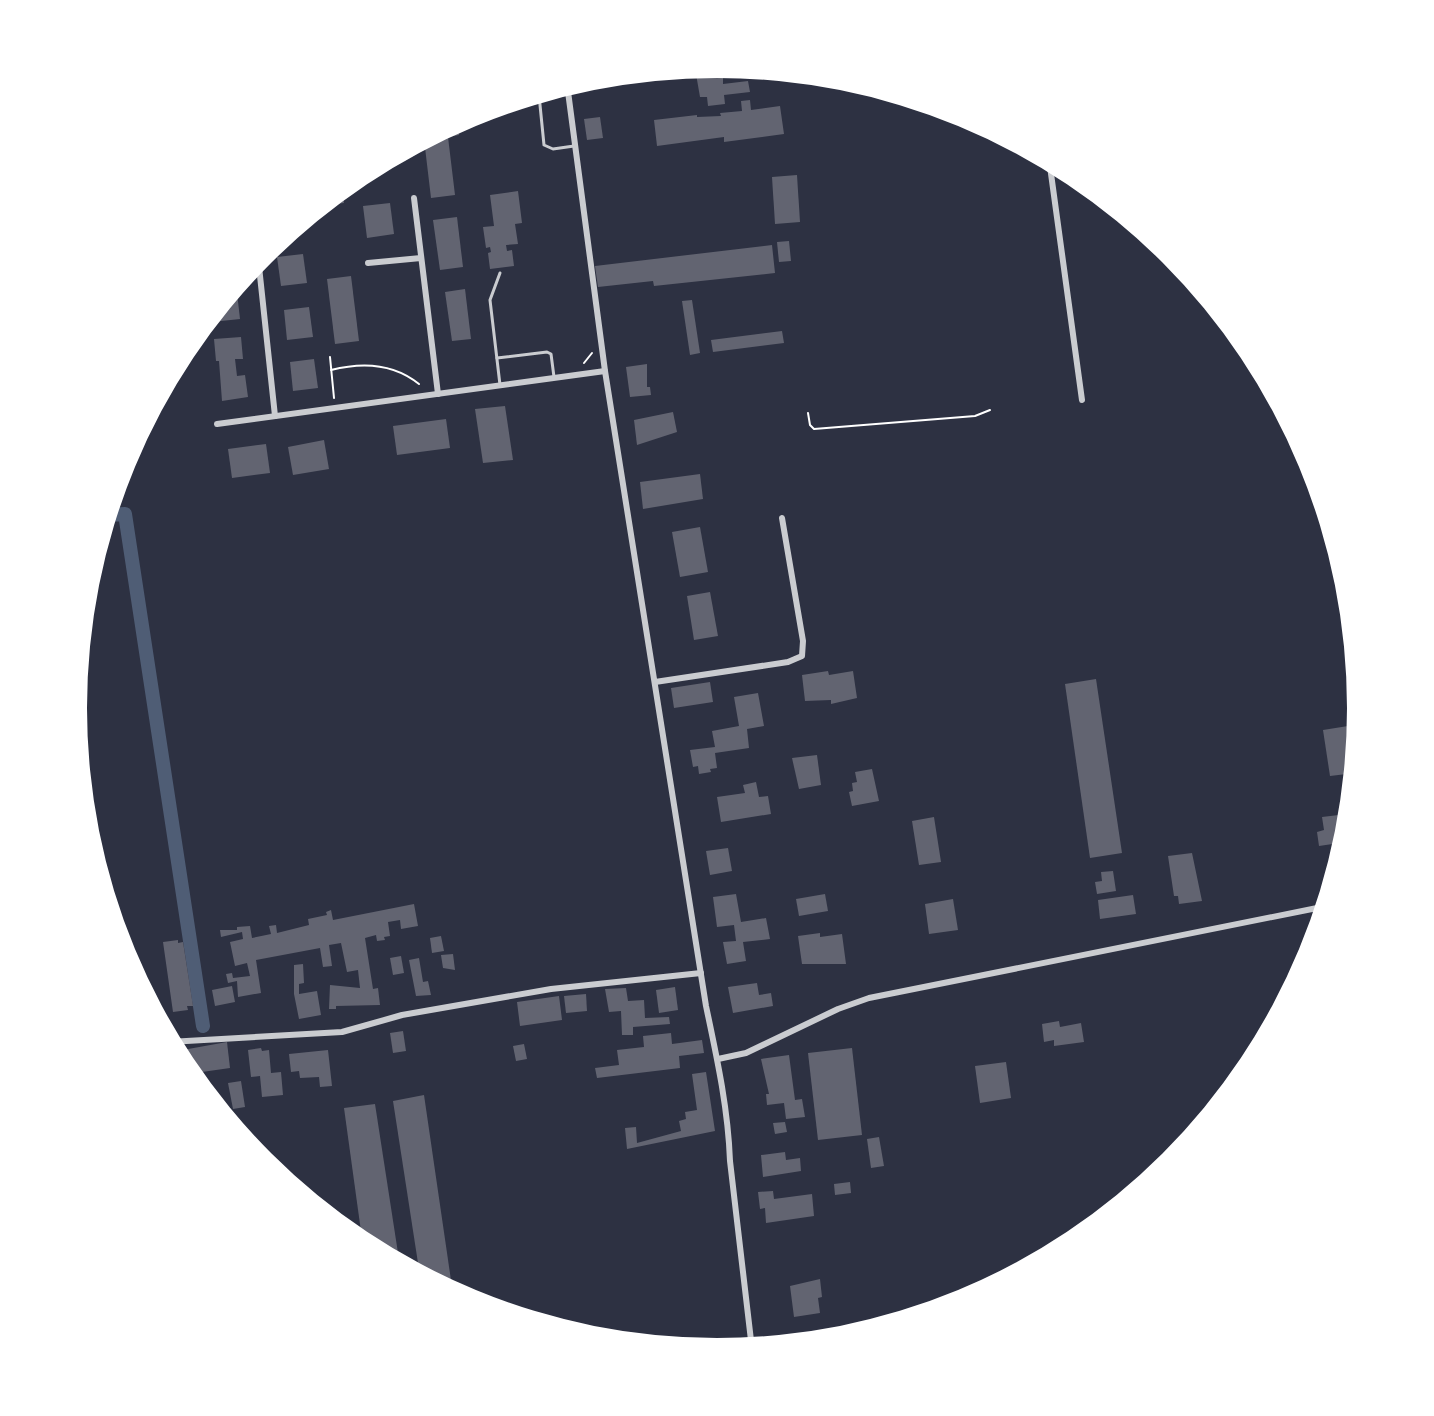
<svg xmlns="http://www.w3.org/2000/svg" width="1434" height="1416" font-family="Jost,sans-serif">
<style>
.lines{fill:none;stroke-linecap:round;stroke-linejoin:round}
.canal{stroke:#4f5d75;stroke-width:14}
.building{fill:#626471}
.path{stroke:#fff;stroke-width:2}
.service{stroke:#caccd0;stroke-width:3}
.minor{stroke:#caccd0;stroke-width:6}
</style>
<rect width="100%" height="100%" fill="#2d3142"/>
<g class="lines">
<polyline class="canal" points="106,515 125,514 203,1026"/>
</g>
<g class="building">
<polygon points="648,71 649,80 597,86 596,76"/>
<polygon points="723,71 723,84 748,81 750,92 724,95 725,104 708,106 707,97 700,97 696,74"/>
<polygon points="750,100 751,110 780,106 784,134 724,142 724,137 657,146 654,120 697,115 697,117 721,116 720,113 742,111 741,101"/>
<polygon points="499,104 500,116 466,121 466,116 471,113"/>
<polygon points="600,117 603,138 587,140 584,119"/>
<polygon points="457,120 459,135 448,137 455,195 431,198 424,139 447,137 446,126"/>
<polygon points="797,175 800,222 775,224 772,177"/>
<polygon points="342,187 344,203 318,206"/>
<polygon points="518,191 522,223 515,224 518,244 506,245 507,251 512,250 514,266 490,269 488,253 491,252 490,247 486,248 483,227 494,226 490,195"/>
<polygon points="390,203 394,234 367,238 363,206"/>
<polygon points="457,217 463,267 440,270 433,220"/>
<polygon points="789,241 791,261 779,262 777,242"/>
<polygon points="772,245 775,273 654,286 653,281 598,287 595,266"/>
<polygon points="303,254 307,283 281,286 277,257"/>
<polygon points="351,276 359,341 335,344 327,279"/>
<polygon points="236,284 240,319 212,322 211,314"/>
<polygon points="465,289 471,339 452,341 445,292"/>
<polygon points="692,300 700,353 690,355 682,301"/>
<polygon points="309,307 313,337 287,340 284,310"/>
<polygon points="782,331 784,343 713,352 711,340"/>
<polygon points="241,337 243,359 235,359 237,376 245,375 248,397 222,401 219,361 216,361 214,339"/>
<polygon points="314,359 318,388 293,391 290,362"/>
<polygon points="647,364 647,387 650,387 651,395 630,397 626,367"/>
<polygon points="505,406 513,460 483,463 475,409"/>
<polygon points="673,412 677,432 637,445 634,420"/>
<polygon points="446,419 450,448 397,455 393,426"/>
<polygon points="324,440 329,469 293,475 288,447"/>
<polygon points="266,444 270,473 232,478 228,449"/>
<polygon points="700,474 703,499 643,509 640,482"/>
<polygon points="700,527 708,572 680,577 672,532"/>
<polygon points="710,592 718,636 694,640 687,596"/>
<polygon points="828,671 829,675 853,671 857,698 831,704 831,700 805,701 802,675"/>
<polygon points="1096,679 1122,853 1090,858 1065,684"/>
<polygon points="710,682 713,702 674,708 671,688"/>
<polygon points="758,693 764,726 747,729 749,748 715,753 717,768 710,769 711,772 699,774 698,766 693,767 690,750 715,747 712,731 739,726 734,697"/>
<polygon points="1348,726 1355,773 1330,776 1323,730"/>
<polygon points="817,755 821,785 799,789 792,758"/>
<polygon points="872,769 879,801 852,806 849,792 853,791 852,783 857,782 855,772"/>
<polygon points="756,782 759,797 768,796 771,814 721,822 717,797 745,793 743,785"/>
<polygon points="1347,814 1349,829 1346,842 1319,846 1317,832 1324,830 1322,817"/>
<polygon points="934,817 941,862 919,865 912,821"/>
<polygon points="728,848 732,871 710,875 706,851"/>
<polygon points="1192,853 1202,901 1179,904 1178,896 1174,896 1168,856"/>
<polygon points="1113,871 1116,891 1097,894 1095,882 1102,881 1101,872"/>
<polygon points="736,894 741,922 766,918 770,939 743,942 746,961 727,964 723,942 736,941 734,925 717,927 713,897"/>
<polygon points="825,894 828,911 799,916 796,899"/>
<polygon points="1133,895 1136,914 1100,919 1098,900"/>
<polygon points="953,899 958,930 929,934 925,904"/>
<polygon points="414,904 418,926 401,929 400,920 388,922 390,936 384,937 385,940 377,941 376,935 365,938 373,989 378,988 380,1005 336,1006 336,1009 329,1009 330,985 360,988 358,970 347,972 341,943 329,945 332,966 323,967 320,948 256,960 261,993 238,997 237,981 228,983 226,974 232,973 233,978 250,976 247,963 235,966 230,942 243,939 242,932 221,937 220,930 237,930 237,927 250,926 252,938 271,934 269,926 276,925 277,933 309,925 308,919 327,915 326,912 331,910 333,920"/>
<polygon points="820,933 820,937 842,934 846,964 802,964 798,936"/>
<polygon points="441,936 444,951 432,953 430,938"/>
<polygon points="178,940 178,943 183,942 193,1006 187,1006 188,1010 173,1012 163,942"/>
<polygon points="453,954 455,970 443,968 441,955"/>
<polygon points="401,956 404,973 393,975 390,958"/>
<polygon points="419,958 423,982 428,981 431,995 416,996 409,960"/>
<polygon points="303,964 304,983 299,984 299,994 317,991 321,1015 299,1019 294,994 294,965"/>
<polygon points="757,983 759,995 771,993 773,1006 733,1013 728,987"/>
<polygon points="232,986 235,1002 215,1006 212,990"/>
<polygon points="675,987 678,1010 659,1013 656,990"/>
<polygon points="626,988 628,1001 644,1000 645,1018 669,1017 670,1024 633,1027 633,1035 622,1035 621,1011 609,1012 605,989"/>
<polygon points="586,994 587,1011 566,1013 564,996"/>
<polygon points="559,996 562,1020 520,1026 517,1002"/>
<polygon points="1059,1021 1060,1027 1081,1023 1084,1042 1054,1046 1054,1040 1044,1042 1042,1024"/>
<polygon points="403,1031 406,1051 393,1053 390,1033"/>
<polygon points="671,1033 672,1044 702,1040 704,1053 679,1056 680,1068 597,1078 595,1068 619,1065 617,1050 644,1047 643,1036"/>
<polygon points="227,1042 230,1068 188,1074 178,1059 177,1051"/>
<polygon points="524,1044 527,1059 516,1061 513,1046"/>
<polygon points="261,1048 262,1051 269,1050 271,1073 281,1072 283,1095 262,1097 260,1076 251,1077 248,1050"/>
<polygon points="852,1048 862,1135 818,1140 808,1053"/>
<polygon points="328,1050 332,1086 320,1087 319,1077 300,1078 299,1071 291,1072 289,1054"/>
<polygon points="789,1055 795,1100 802,1099 805,1117 786,1119 784,1103 767,1105 766,1094 769,1094 761,1059"/>
<polygon points="1006,1062 1011,1098 980,1103 975,1066"/>
<polygon points="706,1072 715,1131 627,1149 625,1128 636,1127 637,1143 681,1131 679,1121 686,1119 685,1112 697,1110 692,1074"/>
<polygon points="241,1081 245,1107 233,1109 228,1083"/>
<polygon points="424,1095 453,1294 420,1276 393,1101"/>
<polygon points="375,1104 400,1266 363,1246 344,1108"/>
<polygon points="785,1122 787,1132 775,1134 773,1123"/>
<polygon points="879,1137 884,1166 871,1168 867,1139"/>
<polygon points="785,1152 786,1160 800,1158 801,1171 763,1177 761,1155"/>
<polygon points="850,1182 851,1193 835,1195 834,1184"/>
<polygon points="773,1191 774,1199 812,1194 814,1216 766,1223 765,1208 760,1209 758,1192"/>
<polygon points="820,1279 822,1297 818,1298 820,1313 794,1317 790,1286"/>
</g>
<g class="lines">
<g class="path">
<polyline points="330,357 334,398"/>
<polyline points="584,363 592,353"/>
<path d="M 331,370 C 362,362 393,363 419,384"/>
<polyline points="808,413 810,425 814,429 975,416 990,410"/>
</g>
<g class="service">
<polyline points="551,89 568,87"/>
<polyline points="544,91 539,95 544,145 553,149 574,146"/>
<polyline points="497,358 547,352 551,354 554,377"/>
<polyline points="500,385 490,300 500,273"/>
</g>
<g class="minor">
<path d="M 567,84 L 605,371 L 706,1006 C 717,1058 728,1108 730,1161 L 752,1349"/>
<polyline points="1049,159 1082,400"/>
<polyline points="414,198 438,394"/>
<polyline points="258,257 275,416"/>
<polyline points="368,263 421,258"/>
<polyline points="217,424 605,371"/>
<polyline points="655,682 788,662 802,656 803,641 782,518"/>
<polyline points="169,1042 342,1032 402,1015 551,989 701,973"/>
<polyline points="718,1059 746,1053 838,1009 869,998 1327,906"/>
</g>
</g>
<path d="M0 0H1434V1416H0ZM87 708a630 630 0 1 1 1260 0a630 630 0 1 1-1260 0Z" fill="#fff" fill-rule="evenodd"/>
</svg>
